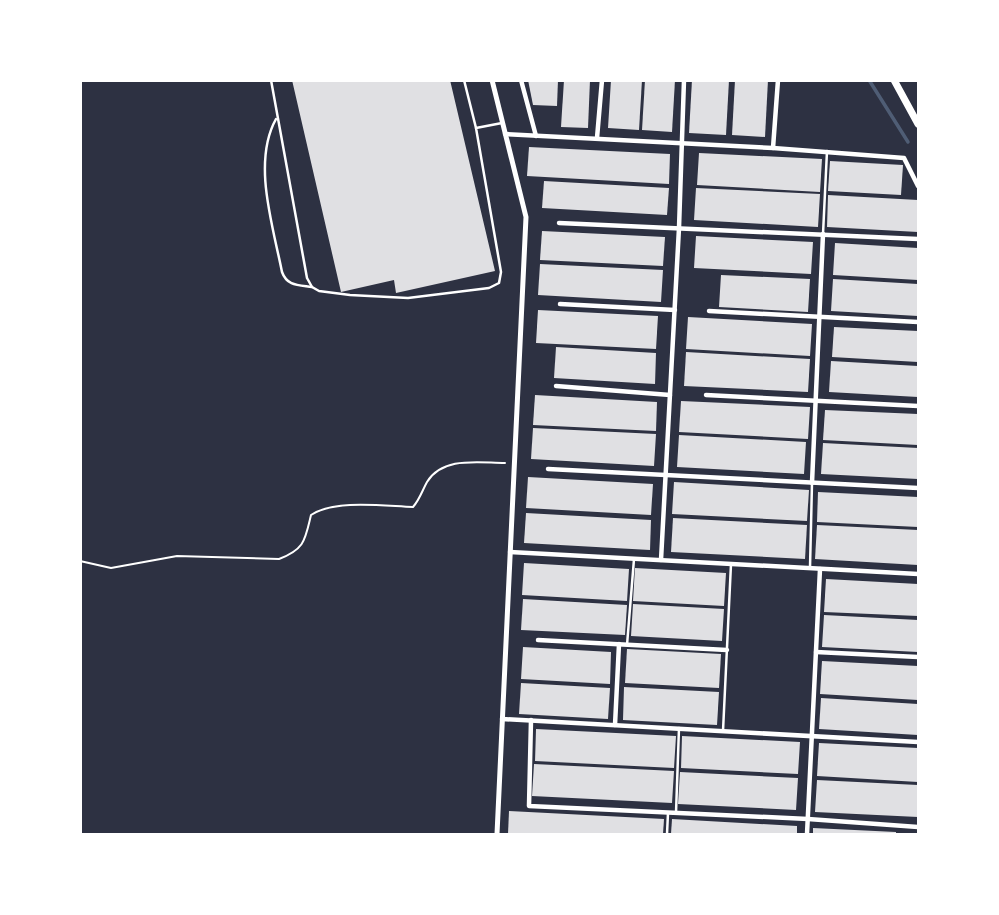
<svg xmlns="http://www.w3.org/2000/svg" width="999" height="915" font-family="Helvetica,sans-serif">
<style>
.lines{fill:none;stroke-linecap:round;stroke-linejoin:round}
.stream{stroke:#4f5d75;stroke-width:3.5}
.building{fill:#e0e0e3}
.path{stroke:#fff;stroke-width:2}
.service{stroke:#fff;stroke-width:2.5}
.minor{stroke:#fff;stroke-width:4.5}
.tertiary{stroke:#fff;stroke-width:5}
.primary{stroke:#fff;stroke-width:7}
</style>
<rect width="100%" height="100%" fill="#2d3142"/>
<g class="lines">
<polyline class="stream" points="869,80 908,142"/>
</g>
<g class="building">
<polygon points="292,80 450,80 495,271 396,293 394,280 341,292"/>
<polygon points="528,80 558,80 557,106 533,105"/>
<polygon points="564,80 590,80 588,128 561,127"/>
<polygon points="611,80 642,80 639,130 608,128"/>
<polygon points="645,80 675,80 672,132 642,130"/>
<polygon points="692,80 729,80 726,135 689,133"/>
<polygon points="735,80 768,80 765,137 732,135"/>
<polygon points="529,147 670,154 669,184 527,176"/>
<polygon points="699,153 822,159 820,192 697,185"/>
<polygon points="830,161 903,165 901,195 828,191"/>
<polygon points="544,181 669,188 667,215 542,208"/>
<polygon points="696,188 820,194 818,227 694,220"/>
<polygon points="828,195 918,200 918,232 827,227"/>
<polygon points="542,231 665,237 663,266 540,260"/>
<polygon points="696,236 813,242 811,274 694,268"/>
<polygon points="835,243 918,248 918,280 833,275"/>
<polygon points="540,264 663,270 661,302 538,295"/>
<polygon points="721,275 810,279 808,312 719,307"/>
<polygon points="833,279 918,284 918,316 831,311"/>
<polygon points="538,310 658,316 656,349 536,343"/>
<polygon points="688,317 812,324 810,356 686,349"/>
<polygon points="834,327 918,331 918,362 832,357"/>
<polygon points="556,347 656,353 655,384 554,378"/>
<polygon points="686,352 810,359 808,392 684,386"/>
<polygon points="831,361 918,366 918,397 829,392"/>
<polygon points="535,395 657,402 656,431 533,425"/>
<polygon points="681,401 810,407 808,439 679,432"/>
<polygon points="825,410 918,414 918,445 823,440"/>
<polygon points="533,428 656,434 654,466 531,459"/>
<polygon points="679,435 806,442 804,474 677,467"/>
<polygon points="823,443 918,448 918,479 821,474"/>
<polygon points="528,477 653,484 651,515 526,508"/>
<polygon points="674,482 809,490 807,521 672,514"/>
<polygon points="818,492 918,497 918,527 817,522"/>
<polygon points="526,513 651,520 650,550 524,543"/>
<polygon points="673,518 807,525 805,559 671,552"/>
<polygon points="817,525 918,530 918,565 815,559"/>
<polygon points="524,563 629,569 627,601 522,595"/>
<polygon points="635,568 726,573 724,606 633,601"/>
<polygon points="826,579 918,584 918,616 824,612"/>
<polygon points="523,599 627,605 625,635 521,630"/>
<polygon points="633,604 724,609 722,641 631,636"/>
<polygon points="824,615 918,620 918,652 822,647"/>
<polygon points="523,647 611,652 610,684 521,679"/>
<polygon points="627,649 721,654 719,688 625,683"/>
<polygon points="822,661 918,666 918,700 820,694"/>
<polygon points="521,683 610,688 608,719 519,714"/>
<polygon points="624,687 719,692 717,725 623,720"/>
<polygon points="821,698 918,704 918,735 819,729"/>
<polygon points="536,729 676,736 674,768 535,761"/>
<polygon points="682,736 800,742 798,774 681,768"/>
<polygon points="819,743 918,748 918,782 817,776"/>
<polygon points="534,764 674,771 672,803 532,796"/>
<polygon points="680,772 798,778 796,810 678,804"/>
<polygon points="817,780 918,785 918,817 815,812"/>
<polygon points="509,811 664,819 663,834 508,834"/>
<polygon points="672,819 797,826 797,834 671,834"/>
<polygon points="813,828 896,832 896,834 813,834"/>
</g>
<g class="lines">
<path class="path" d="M 80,561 L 111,568 L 177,556 L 279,559 C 305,549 305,540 311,515 C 335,499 384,506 413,507 C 420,499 422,491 427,482 C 443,456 479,463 505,463"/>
<g class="service">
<polyline points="271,80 307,278 312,287 319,291 350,295 408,298 489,288 499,283 501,272 476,128 502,123"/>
<polyline points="464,80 476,128"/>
<path d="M 276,119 C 252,162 273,226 282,272 C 287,286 298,285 312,287"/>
<polyline points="823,234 827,151"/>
<polyline points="810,568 812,483"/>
<polyline points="627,645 634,559"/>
<polyline points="723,731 731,564"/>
<polyline points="676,813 679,728"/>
<polyline points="667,834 668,813"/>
</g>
<g class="minor">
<polyline points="521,80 536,136"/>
<polyline points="505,134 773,148 904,158 918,186"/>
<polyline points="597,138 602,80"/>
<polyline points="773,148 778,80"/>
<polyline points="559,223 918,239"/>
<polyline points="560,304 675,310"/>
<polyline points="709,311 918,322"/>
<polyline points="556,386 670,395"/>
<polyline points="706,395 918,406"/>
<polyline points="548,469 918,488"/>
<polyline points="812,483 823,234"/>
<polyline points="510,552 918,574"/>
<polyline points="661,560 679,228 684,80"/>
<polyline points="538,640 727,650"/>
<polyline points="816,652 918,657"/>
<polyline points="502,719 918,742"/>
<polyline points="531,720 529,806 808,819 918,827"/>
<polyline points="615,725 619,644"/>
<polyline points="807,834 820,569"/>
</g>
<polyline class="tertiary" points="492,80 526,217 497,834"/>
<polyline class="primary" points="894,80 918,124"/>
</g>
<rect width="999" height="915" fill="none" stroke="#ffffff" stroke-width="164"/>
</svg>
